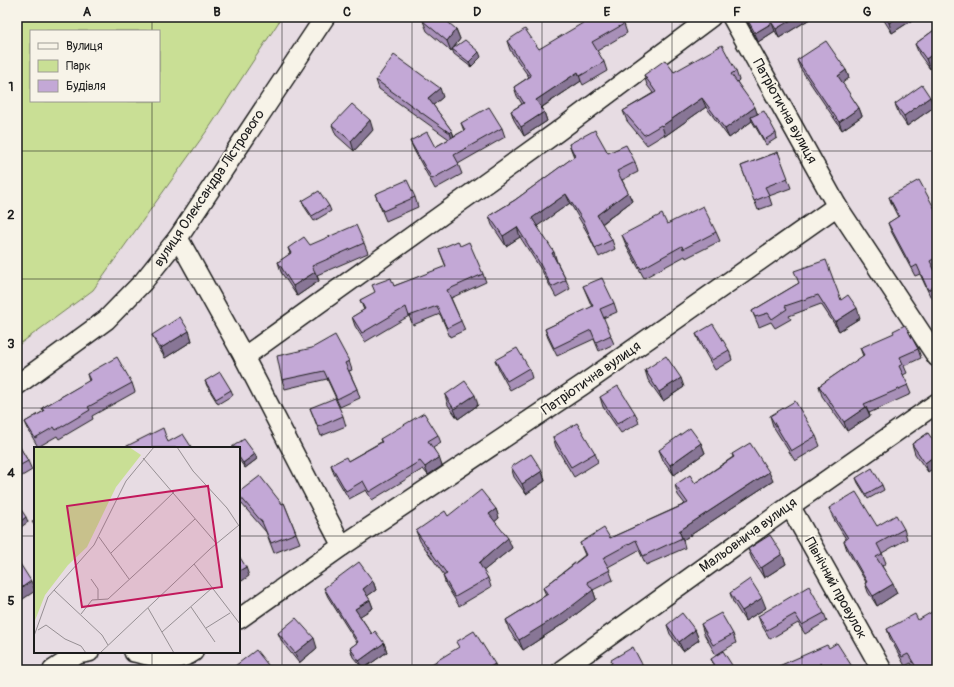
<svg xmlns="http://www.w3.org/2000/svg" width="954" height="687" font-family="Pangolin,sans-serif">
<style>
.green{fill:#c9df95;stroke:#727e58;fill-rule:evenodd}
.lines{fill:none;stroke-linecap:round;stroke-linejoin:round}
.minor-casing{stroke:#1c1c1c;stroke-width:22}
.minor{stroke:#f7f3e8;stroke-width:19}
.wall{fill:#a890b8;stroke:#1c1c1c}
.shaded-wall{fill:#887696;stroke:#1c1c1c}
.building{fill:#c3a8d6;stroke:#1c1c1c}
.grid{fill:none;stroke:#1c1c1c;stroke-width:1;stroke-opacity:0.55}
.labels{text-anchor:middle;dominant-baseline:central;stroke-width:4;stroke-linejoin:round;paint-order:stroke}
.street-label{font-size:14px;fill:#1c1c1c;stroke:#f7f3e8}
.inset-road{fill:none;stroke:#968f93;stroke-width:1}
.view{fill:#c2185b;fill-opacity:0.15;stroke:#c2185b;stroke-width:2}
.inset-edge{fill:none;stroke:#1c1c1c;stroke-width:2}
.neatline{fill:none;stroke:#1c1c1c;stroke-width:1.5}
.grid-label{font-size:13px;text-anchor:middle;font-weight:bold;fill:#1c1c1c}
</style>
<rect width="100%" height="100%" fill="#e7dce3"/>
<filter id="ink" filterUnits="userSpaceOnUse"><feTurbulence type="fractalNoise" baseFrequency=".025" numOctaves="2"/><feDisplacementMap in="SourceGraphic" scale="8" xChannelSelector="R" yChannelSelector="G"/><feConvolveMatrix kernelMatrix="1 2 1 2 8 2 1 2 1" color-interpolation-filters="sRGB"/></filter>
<g filter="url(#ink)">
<path class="green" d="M 17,17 L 282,17 L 211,125 L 93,290 L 17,346 ZM 31,31 L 159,31 L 159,101 L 31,101 Z"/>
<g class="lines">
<g class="minor-casing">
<g id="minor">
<polyline points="732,17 837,206 937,357"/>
<polyline points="178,238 244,357 342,546"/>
<polyline points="244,357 557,132 711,17"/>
<polyline points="17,385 106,320 143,282 178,238 325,17"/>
<polyline points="790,506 882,670"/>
<polyline points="239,619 342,546 584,384 837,206"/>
<path d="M 134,652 C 152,656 177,664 193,652"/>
<polyline points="53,670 78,654 89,652"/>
<polyline points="562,670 790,506 937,403"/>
</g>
</g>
<use href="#minor" class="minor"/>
</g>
<g class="wall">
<polygon points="745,17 813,17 779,38 775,31 758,42"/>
<polygon points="882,17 917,17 892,33"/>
<polygon points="423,21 456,29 460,39 451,51 427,31"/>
<polygon points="624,24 627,33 597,51 604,62 607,71 583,85 581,81 541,108 544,112 547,121 524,136 514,120 511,111 522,104 517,96 514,87 529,77 510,50 507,41 539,49"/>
<polygon points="937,28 937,63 930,69 919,54 915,44"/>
<polygon points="452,49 481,57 471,67 454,54"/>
<polygon points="797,60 846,70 849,78 842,83 859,108 862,116 842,130 800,68"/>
<polygon points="736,71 739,80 737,82 758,114 776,133 777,138 766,145 752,121 729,138 706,107 665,136 665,134 647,145 627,121 623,111 653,93 647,85 644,75 674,72"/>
<polygon points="376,80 443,97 433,105 452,131 454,136 464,131 461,123 502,128 505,137 458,164 462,174 435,189 414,150 410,141 435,147 449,139 379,89"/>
<polygon points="930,97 934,107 907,126 899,114 895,104"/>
<polygon points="332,125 373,130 354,151 336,135"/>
<polygon points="569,144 608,153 635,162 638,172 622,180 632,201 602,224 612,240 615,249 599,257 587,232 570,203 537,226 557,262 566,280 570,289 556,297 542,271 520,237 506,246 492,225 489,216 515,200 574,157"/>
<polygon points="778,152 791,188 769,196 772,205 758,210 741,166"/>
<polygon points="375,194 415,197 418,207 386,221"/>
<polygon points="889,197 937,213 937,267 934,268 937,275 937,295 931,298 920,274 915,276 891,231 888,223 898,217 892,205"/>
<polygon points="302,201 329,206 331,211 314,221 304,206"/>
<polygon points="667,224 716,232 720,241 686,258 685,256 644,278 626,245 622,235"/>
<polygon points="364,243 368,253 317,275 319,281 297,296 281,272 278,262 290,254 288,248"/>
<polygon points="460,246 483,274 486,282 451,298 461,321 465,330 450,337 440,314 413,325 409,316 365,342 355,326 352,317 364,310 360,300 394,286 446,267 439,249"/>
<polygon points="799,283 841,300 860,318 839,331 821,304 789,316 791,319 775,328 771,322 759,327 752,311"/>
<polygon points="583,286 614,303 617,312 603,318 614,344 599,351 594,339 557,356 548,338 545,329 592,307"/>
<polygon points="189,331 192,341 165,358 156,344 152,335"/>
<polygon points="696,334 729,350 732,360 715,370 700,344"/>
<polygon points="860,348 918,349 921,358 904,366 907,373 903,375 911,394 869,413 870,416 847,431 822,396 819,386 863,356"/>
<polygon points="495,360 529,368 532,378 510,390 499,370"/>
<polygon points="349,361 352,370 349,371 357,389 360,398 340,407 327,379 285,389 282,380"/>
<polygon points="645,370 684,387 663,401 648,380"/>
<polygon points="87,374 132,383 135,392 92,416 93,419 59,439 57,436 38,447 29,431 25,422 44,411 42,408 89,381"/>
<polygon points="205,381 231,390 233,395 218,404 207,386"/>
<polygon points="445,395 478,405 458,419 448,405"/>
<polygon points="600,397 635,413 639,423 621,433 603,407"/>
<polygon points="310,408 343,416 346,426 321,436"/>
<polygon points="770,416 816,436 820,446 795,461 773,426"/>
<polygon points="928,433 928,472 915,454 912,444"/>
<polygon points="438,435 441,443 433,448 442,466 428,475 423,469 372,500 366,490 349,499 334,474 331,465 348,461 381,442 380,439"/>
<polygon points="553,437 595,453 598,462 574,477 556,447"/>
<polygon points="17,442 28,461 32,470 17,479"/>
<polygon points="701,443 705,453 674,475 663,460 659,450"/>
<polygon points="239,448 255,454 257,459 245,468 239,460"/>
<polygon points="732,454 773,481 683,540 685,548 646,565 639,550 608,567 613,580 593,590 596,599 566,622 523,650 509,630 506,620 546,595 543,588 585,555 580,543 610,538 685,504 678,495 675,485 695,483 733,457"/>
<polygon points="511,467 542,471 545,481 526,494 514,477"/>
<polygon points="856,478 882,485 884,490 868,499 858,483"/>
<polygon points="239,492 282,504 284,503 300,543 274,553 266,532 241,503 239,497"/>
<polygon points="829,508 877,526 904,529 907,539 882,553 886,563 882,566 897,593 877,606 868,592 865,583 866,582 847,550 844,541 846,539 833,518"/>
<polygon points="496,509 499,518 494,522 512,548 483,571 488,578 491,587 459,606 446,585 443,576 444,575 420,541 416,531 448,516"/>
<polygon points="748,549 782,554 786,564 764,578 752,559"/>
<polygon points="373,581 376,590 367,596 370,600 373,608 360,616 372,634 384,643 387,652 363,669 353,657 350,648 357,643 328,597 324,588"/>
<polygon points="730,593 766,608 745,621 733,602"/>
<polygon points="824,613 827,621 805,634 798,623 770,639 761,624 758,616"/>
<polygon points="701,624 733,634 736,643 716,655 704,634"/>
<polygon points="667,625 695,630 699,640 683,651 670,634"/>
<polygon points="887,629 937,670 915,670 911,663 905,666 890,638"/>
<polygon points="278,633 317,648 299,663 282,642"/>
<polygon points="829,648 854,670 780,670 779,666"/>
<polygon points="711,659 735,670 716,670 713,665"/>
</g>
<g class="shaded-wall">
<polygon points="796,17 813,17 779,38 776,29"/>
<polygon points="898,17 917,17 892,33 889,23"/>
<polygon points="772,23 775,31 758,42 755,33"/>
<polygon points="456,29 460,39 451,51 447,41"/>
<polygon points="937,51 937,63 930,69 926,59"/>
<polygon points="479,52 481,57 471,67 469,62"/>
<polygon points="846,70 849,78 841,84 838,76"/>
<polygon points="578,72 581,81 539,109 536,100"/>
<polygon points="440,88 443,97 431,107 428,98"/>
<polygon points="930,97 934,107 907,126 904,116"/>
<polygon points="702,98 706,107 665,136 662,126"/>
<polygon points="755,107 758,116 751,117 752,121 729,138 725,129"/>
<polygon points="859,108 862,116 842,130 839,122"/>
<polygon points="544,112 547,121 524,136 521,127"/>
<polygon points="370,120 373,130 354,151 351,141"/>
<polygon points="452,131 455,140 453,142 450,133"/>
<polygon points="628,192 632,201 600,225 597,215"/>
<polygon points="566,194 570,203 536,227 532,218"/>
<polygon points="517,227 520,237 506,246 503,236"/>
<polygon points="554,252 557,262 556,263 552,253"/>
<polygon points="315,272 319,281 297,296 293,286"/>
<polygon points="857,308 860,318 839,331 835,322"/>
<polygon points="189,331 192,341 165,358 161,348"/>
<polygon points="681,378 684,387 663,401 659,392"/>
<polygon points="475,395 478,405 458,419 454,409"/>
<polygon points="866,407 870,416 847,431 844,422"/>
<polygon points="701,443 705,453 674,475 670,465"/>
<polygon points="255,454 257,459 245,468 243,463"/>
<polygon points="937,454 937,466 928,472 925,463"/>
<polygon points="439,457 442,466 428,475 425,467"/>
<polygon points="542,471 545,481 526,494 522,484"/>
<polygon points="769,472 773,481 683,540 679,531"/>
<polygon points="496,509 499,518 492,524 489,514"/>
<polygon points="26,517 28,522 17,530 17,524"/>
<polygon points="508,538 512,548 482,572 479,563"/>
<polygon points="782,554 786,564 764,578 761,568"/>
<polygon points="246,567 249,576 239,583 239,571"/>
<polygon points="31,581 35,591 17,603 17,591"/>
<polygon points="373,581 376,590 366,597 363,589"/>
<polygon points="893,584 897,593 877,606 873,596"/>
<polygon points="593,590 596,599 566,622 523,650 519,640"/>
<polygon points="762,598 766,608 745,621 742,611"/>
<polygon points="370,600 373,608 359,617 355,609"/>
<polygon points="695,630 699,640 683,651 679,642"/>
<polygon points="314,638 317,648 299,663 295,653"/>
<polygon points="384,643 387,652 363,669 359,661"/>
<polygon points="820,663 823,670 814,670"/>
<polygon points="495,664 497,670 485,670"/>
</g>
<g class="building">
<polygon points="427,17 442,17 456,29 447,41 423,21"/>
<polygon points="593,17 620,17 624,24 592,42 604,62 580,76 578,72 536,100 544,112 521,127 511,111 524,103 514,87 531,76 507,41 525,29 539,49"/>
<polygon points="746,17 796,17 776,29 772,23 755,33"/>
<polygon points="885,17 898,17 889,23"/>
<polygon points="937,28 937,51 926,59 915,44"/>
<polygon points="465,40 479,52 469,62 452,49"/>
<polygon points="826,41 846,70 838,76 859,108 839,122 797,60"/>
<polygon points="722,45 736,71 731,74 755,107 725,129 702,98 662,126 661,125 644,135 623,111 656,92 644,75 665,60 674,72"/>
<polygon points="394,55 440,88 428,98 452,131 450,133 376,80"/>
<polygon points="922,85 930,97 904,116 895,104"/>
<polygon points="352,104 370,120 351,141 332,125"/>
<polygon points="489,107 502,128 454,155 459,164 432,179 410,141 427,132 435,147 465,130 461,123"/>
<polygon points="764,111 776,133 764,140 751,117"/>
<polygon points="595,130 608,153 626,145 635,162 617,171 628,192 597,215 612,240 595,248 584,222 566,194 532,218 554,252 552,253 566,280 552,287 539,262 517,227 503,236 489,216 515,200 575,156 569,144"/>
<polygon points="778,152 788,178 765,187 769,195 754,201 741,166"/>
<polygon points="407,180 415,197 383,211 375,194"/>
<polygon points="919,180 937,213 937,257 930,261 937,275 937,285 928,290 917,265 912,268 888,223 899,216 889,197"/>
<polygon points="319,191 329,206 312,216 302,201"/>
<polygon points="703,206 716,232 683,249 682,246 641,269 622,235 662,214 667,224"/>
<polygon points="356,225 364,243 312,266 315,272 293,286 278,262 291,253 288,248 304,237 310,245"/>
<polygon points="458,241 460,246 469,242 483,274 447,290 461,321 447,328 437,306 409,316 406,307 362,333 352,317 365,309 360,300 375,292 372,285 391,278 394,286 446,266 439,249"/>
<polygon points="826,260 841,300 848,295 857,308 835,322 818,295 785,306 787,309 772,319 768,313 755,317 752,311 799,283 794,271"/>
<polygon points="602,278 614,303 600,309 611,335 596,342 591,330 554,348 545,329 593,306 583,286"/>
<polygon points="180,317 189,331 161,348 152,335"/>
<polygon points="713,324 729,350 712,360 696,334"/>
<polygon points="905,325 918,349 900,357 903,364 899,366 908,385 864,404 866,407 844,422 819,386 864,355 860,348 894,333 893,331"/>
<polygon points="335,335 349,361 345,363 357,389 337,399 324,371 282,380 277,356 312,348"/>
<polygon points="517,348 529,368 507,381 495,360"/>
<polygon points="666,356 681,378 659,392 645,370"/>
<polygon points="117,357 132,383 88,407 90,410 56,430 54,427 35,438 25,422 44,411 42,408 90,380 87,374"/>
<polygon points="220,372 231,390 216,399 205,381"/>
<polygon points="465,381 475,395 454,409 445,395"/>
<polygon points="618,386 635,413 617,424 600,397"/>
<polygon points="335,398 343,416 318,427 310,408"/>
<polygon points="795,401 816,436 791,451 770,416"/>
<polygon points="424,413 438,435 428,441 439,457 425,467 420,461 369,492 363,481 346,491 331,465 346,457 348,461 382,442 380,439"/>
<polygon points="577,423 595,453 571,467 553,437"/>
<polygon points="163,428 168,442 183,434 192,448 123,448"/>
<polygon points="690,428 701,443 670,465 659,450"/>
<polygon points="928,433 937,446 937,454 925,463 912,444"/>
<polygon points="244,439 255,454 243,463 239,457 239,448 232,447"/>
<polygon points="17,442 28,461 17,467"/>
<polygon points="750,443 769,472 679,531 682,538 643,556 636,540 603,558 610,570 587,582 593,590 563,613 519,640 506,620 548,594 543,588 586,555 580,543 604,528 610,538 688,503 675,485 690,475 695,483 734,457 732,454"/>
<polygon points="531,454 542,471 522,484 511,467"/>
<polygon points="872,468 882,485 866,494 856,478"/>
<polygon points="260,476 282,504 284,503 296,533 271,543 262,522 239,495 239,492"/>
<polygon points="481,490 496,509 489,514 508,538 479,563 488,578 455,597 443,576 447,574 416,531 445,511 448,516"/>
<polygon points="856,492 877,526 896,515 904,529 877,544 882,554 876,557 893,584 873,596 865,583 867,582 844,541 848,538 829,508"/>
<polygon points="18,505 26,517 17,524 17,506"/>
<polygon points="35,520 35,526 32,522"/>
<polygon points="770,535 782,554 761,568 748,549"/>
<polygon points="239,556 246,567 239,571"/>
<polygon points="17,559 31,581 17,591"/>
<polygon points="359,562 373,581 363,589 370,600 355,609 372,634 375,631 384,643 359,661 350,648 358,642 324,588"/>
<polygon points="750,579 762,598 742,611 730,593"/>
<polygon points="809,586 824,613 802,625 795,614 767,630 758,616"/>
<polygon points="937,609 937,670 918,670 908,654 902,657 887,629 915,614 918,620"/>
<polygon points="682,613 695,630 679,642 667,625"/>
<polygon points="721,613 733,634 713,645 701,624"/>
<polygon points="296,618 314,638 295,653 278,633"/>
<polygon points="474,631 495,664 485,670 422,670 459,647 456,642"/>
<polygon points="837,643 853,668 851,670 825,670 820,663 820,666 814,670 781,670 779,666 827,645 829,648"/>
<polygon points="633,647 645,670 599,670 612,663 611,660"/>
<polygon points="256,650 272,670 239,670 235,666"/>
<polygon points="723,651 735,670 718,670 711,659"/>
<polygon points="69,667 72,670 66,670"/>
</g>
</g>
<path class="grid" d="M 152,17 L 152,31M 282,17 L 282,670M 412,17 L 412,670M 542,17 L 542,670M 672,17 L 672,670M 802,17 L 802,670M 152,101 L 152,448M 17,151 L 937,151M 17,279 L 937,279M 17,408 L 937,408M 17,536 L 35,536M 239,536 L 937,536M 152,652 L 152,670"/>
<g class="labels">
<g class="street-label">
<text transform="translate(785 111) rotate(61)">Патріотична вулиця</text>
<text transform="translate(209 188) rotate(-56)">вулиця Олександра Лістрового</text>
<text transform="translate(591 378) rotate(-35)">Патріотична вулиця</text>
<text transform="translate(748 535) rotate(-36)">Мальовнича вулиця</text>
<text transform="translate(836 588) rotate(61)">Північний провулок</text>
</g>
</g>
<g transform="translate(34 447)">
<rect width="206" height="206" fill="#e7dce3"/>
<path d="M 0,0 L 95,0 L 107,8 L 82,40 L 53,100 L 34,118 L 11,148 L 0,176 Z" fill="#c9df95"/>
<path class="inset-road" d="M 143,0 L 159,24 L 193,61 L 205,79M 109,11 L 182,96M 65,90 L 95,132M 77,106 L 140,45M 160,117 L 206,177M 57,132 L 64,142 L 64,152M 20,143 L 68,188 L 74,198M 157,160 L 181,195M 114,161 L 140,206M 47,167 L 58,153 L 74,152 L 161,72M 172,181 L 196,166M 4,183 L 12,178 L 31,192 L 47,199 L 52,206M 128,185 L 178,141M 0,189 L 14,150 L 60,98 L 92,34 L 120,0M 66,206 L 176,102 L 205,78"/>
<path class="view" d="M 174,39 L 188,140 L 48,160 L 33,59 Z"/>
<rect width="206" height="206" class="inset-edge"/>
</g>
<rect width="954" height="687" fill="none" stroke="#f7f3e8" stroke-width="44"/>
<rect x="30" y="30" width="130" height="72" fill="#f7f3e8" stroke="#9f9d96"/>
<rect x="38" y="43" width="20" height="6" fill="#f7f3e8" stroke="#9f9d96"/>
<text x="66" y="50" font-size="12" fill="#1c1c1c">Вулиця</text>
<rect x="38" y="60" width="20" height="12" fill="#c9df95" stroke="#9f9d96"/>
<text x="66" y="70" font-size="12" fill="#1c1c1c">Парк</text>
<rect x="38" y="80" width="20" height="12" fill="#c3a8d6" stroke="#9f9d96"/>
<text x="66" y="90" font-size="12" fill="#1c1c1c">Будівля</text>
<rect x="22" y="22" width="910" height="643" class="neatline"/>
<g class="grid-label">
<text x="87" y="16">A</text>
<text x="217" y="16">B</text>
<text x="347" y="16">C</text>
<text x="477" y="16">D</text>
<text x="607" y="16">E</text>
<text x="737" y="16">F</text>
<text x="867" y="16">G</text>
<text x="11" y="91">1</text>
<text x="11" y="219">2</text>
<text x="11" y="348">3</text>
<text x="11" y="477">4</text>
<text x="11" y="605">5</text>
</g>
</svg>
